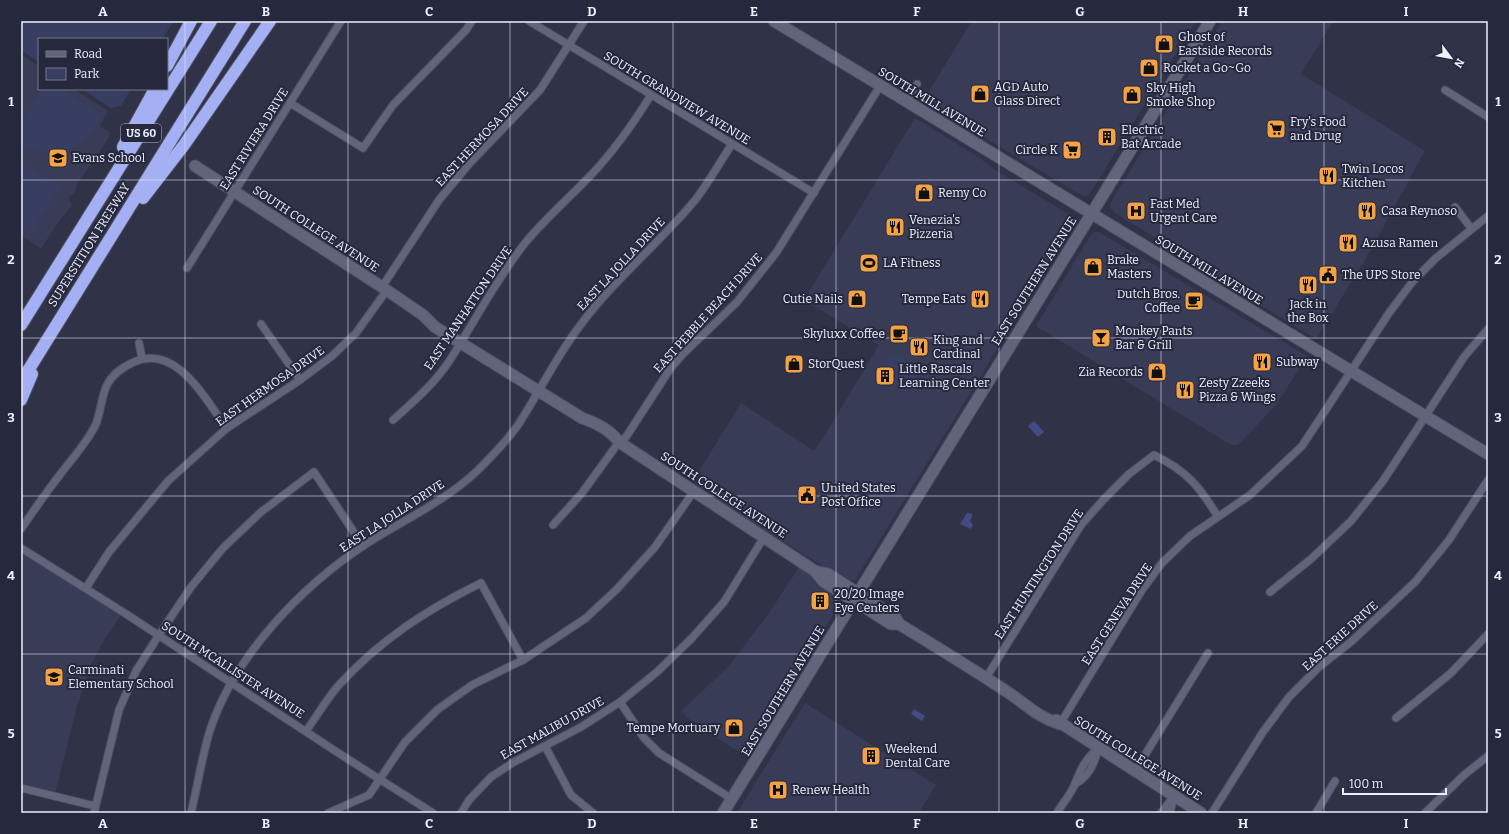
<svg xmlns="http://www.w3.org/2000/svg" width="1509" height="834" font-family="Bitter,serif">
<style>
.built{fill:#383c57}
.green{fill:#383d62}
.water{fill:#444b84}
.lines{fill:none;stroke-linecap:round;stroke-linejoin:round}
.street-casing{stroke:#4b4e5f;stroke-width:9}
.secondary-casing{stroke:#4b4e5f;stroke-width:13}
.highway-casing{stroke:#4b4e5f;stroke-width:14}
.street{stroke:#60657c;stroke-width:7}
.secondary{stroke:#60657c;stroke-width:11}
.highway{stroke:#a4aff4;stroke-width:12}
.grid{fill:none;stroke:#eceffd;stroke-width:1;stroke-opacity:0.55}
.labels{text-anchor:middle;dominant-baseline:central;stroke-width:4;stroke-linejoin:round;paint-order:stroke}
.shield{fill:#26293d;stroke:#b1b4c3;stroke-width:1}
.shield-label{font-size:11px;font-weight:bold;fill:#eceffd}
.poi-label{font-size:12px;fill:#eceffd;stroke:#26293d;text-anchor:start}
.street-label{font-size:12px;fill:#eceffd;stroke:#26293d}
.neatline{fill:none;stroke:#eceffd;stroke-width:1.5}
.grid-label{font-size:13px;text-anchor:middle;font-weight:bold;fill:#eceffd}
</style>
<rect width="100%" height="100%" fill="#303348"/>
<g class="built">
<polygon points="972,21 1196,21 1091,192 1088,195 1083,196 923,101"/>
<polygon points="1222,21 1333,21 1301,74 1425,151 1365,260 1316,339 1205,271 1187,257 1115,213 1110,206 1111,202"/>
<polygon points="21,55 39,66 39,89 74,89 108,111 100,126 111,133 101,150 78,182 74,194 69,196 69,201 72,205 57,224 41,249 21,235"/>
<polygon points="915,118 980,158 992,168 1070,215 1073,222 1071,229 855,580 847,581 699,489 697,484 693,481 741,403 814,451 823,438 879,345 804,300"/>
<polygon points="1095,232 1099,232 1307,356 1276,405 1238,445 1231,445 1036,326 1090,236"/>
<polygon points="21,548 123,612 104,640 91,665 77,706 54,797 21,788"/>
<polygon points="799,567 838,594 841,602 747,757 691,721 681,711 728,667 769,613"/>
<polygon points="805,703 936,785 919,813 737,813"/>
</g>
<g class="green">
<polygon points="21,21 174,21 162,39 39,39 39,62 21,50"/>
<path d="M 43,89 L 62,89 L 102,116 C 82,147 56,164 21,145 L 21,123 Z"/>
<polygon points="82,89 131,89 121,106 111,108"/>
<polygon points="21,162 60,187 30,234 21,228"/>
<polygon points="891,352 921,370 907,393 889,382 896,370 884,363"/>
</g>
<g class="water">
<polygon points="1034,421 1044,432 1038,437 1028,426"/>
<polygon points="967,513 973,514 970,521 973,525 971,529 960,524"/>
<polygon points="914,709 925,716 922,721 911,714"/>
</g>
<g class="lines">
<g class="street-casing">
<g id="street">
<polyline points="529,21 814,193"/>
<polyline points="1445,90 1488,117"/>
<polyline points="906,102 917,84"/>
<polyline points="290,103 363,148 393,105 466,30 472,21"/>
<polyline points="1455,207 1471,228"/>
<polyline points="187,268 341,21"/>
<polyline points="382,287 439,200 469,164 540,90 584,21"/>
<polyline points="261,324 300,380"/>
<polyline points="139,343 142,358"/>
<path d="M 393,420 C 412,403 433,385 448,363 C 474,323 495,281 525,243 C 545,219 569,198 591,175 C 614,151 633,124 651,95"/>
<polyline points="553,525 582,493 619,442 626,437 670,369 683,354 737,302 776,253 880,86"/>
<path d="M 21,529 C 34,510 47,491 62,472 C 73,458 87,442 95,426 C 101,413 101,397 107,385 C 113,373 123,367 134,362 C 177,343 205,400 227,428"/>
<polyline points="21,548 123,612 343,756 433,813"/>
<polyline points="86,588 109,552 168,481 227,428 300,380 332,356 356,333 387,290"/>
<polyline points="1270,592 1311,559 1351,521 1383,481 1464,357 1488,329"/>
<path d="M 986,678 L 1081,525 L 1104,499 L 1129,474 L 1154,455 C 1187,471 1200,487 1218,517"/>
<polyline points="620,702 644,738 659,753 732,799"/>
<polyline points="1396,718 1451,673 1488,634"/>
<polyline points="1060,724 1142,590 1162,563 1190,536 1250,495 1302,446 1389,313 1413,281 1436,258 1488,216"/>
<path d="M 306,731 C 317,716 326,700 338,686 C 380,640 426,610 481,583 L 523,660"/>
<polyline points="545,746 571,795 593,813"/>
<polyline points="1135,771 1208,653"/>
<path d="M 1075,784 C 1089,777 1095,763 1098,748"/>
<polyline points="21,788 95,806"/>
<polyline points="94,813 119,710 136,671 159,635 191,587 223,548 261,512 314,472 363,546"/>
<path d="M 191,813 C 198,785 202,754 211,727 C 236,655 300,588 363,546 C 401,521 443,503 477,471 C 491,457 507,441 518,425 C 539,393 556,357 579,327 C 613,280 659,244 696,199 C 709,182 720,162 732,144"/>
<polyline points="328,813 369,795 405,742 437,710 472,685 523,660 586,618 617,589 655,547 694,491"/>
<polyline points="461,813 469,800 491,777 514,762 581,727 620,702 657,672 691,639 724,602 764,537"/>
<path d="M 1057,813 C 1062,804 1071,794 1075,784 C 1081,768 1085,760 1098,748"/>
<polyline points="1161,813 1174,796"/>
<polyline points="1170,813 1174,796"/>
<polyline points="1212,813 1263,732 1289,697 1319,667 1352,641 1415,582 1449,540 1488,480"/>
<polyline points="1316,813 1335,781"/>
<polyline points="1425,813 1464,775 1488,756"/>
</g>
</g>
<g class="secondary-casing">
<g id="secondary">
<polyline points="774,21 1488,454"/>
<path d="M 195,166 L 382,287 L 423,315 L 435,327 L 582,418 C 596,423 609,429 619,442 L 815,571 L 823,581 L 891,624 L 899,624 C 935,646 971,668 1006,691 C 1026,704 1037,717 1060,724"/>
<polyline points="815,571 828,574 895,617 899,624"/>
<polyline points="1056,720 1201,813"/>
<polyline points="723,813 1210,21"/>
</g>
</g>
<g class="highway-casing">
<g id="highway">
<polyline points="167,66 191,21"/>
<polyline points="123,147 155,89"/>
<polyline points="143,198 184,145 270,21"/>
<polyline points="21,325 211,21"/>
<polyline points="21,382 245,21"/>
<polyline points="21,400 32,374"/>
</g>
</g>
<use href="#street" class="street"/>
<use href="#secondary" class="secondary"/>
<use href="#highway" class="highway"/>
</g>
<path class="grid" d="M 185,21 L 185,813M 348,21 L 348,813M 510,21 L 510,813M 673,21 L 673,813M 836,21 L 836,813M 999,21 L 999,813M 1161,21 L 1161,813M 1324,21 L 1324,813M 21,180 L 1488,180M 21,338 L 1488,338M 21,496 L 1488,496M 21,654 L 1488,654"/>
<defs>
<g id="shop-square" transform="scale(1)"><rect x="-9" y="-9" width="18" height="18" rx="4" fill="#f4a344" stroke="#26293d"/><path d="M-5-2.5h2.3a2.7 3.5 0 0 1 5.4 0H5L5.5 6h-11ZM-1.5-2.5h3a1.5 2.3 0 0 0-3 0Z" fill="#111"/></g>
<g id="supermarket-square" transform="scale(1)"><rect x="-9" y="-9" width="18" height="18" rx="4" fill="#f4a344" stroke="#26293d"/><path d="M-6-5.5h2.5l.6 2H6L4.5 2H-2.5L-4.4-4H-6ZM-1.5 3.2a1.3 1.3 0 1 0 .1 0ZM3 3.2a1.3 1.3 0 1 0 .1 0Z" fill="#111"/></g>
<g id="building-square" transform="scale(1)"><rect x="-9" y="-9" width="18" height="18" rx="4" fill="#f4a344" stroke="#26293d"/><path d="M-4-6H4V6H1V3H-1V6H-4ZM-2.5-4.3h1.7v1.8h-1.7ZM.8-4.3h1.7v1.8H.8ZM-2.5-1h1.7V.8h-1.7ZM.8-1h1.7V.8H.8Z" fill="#111"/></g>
<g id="school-square" transform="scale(1)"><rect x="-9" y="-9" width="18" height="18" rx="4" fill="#f4a344" stroke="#26293d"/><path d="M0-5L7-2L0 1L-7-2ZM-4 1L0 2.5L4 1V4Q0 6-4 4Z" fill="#111"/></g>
<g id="restaurant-square" transform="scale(1)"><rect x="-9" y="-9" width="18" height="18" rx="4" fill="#f4a344" stroke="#26293d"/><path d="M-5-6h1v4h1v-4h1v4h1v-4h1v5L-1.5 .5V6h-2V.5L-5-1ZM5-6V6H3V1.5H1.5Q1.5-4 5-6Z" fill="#111"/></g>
<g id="hospital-square" transform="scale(1)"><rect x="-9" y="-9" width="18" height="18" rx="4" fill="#f4a344" stroke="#26293d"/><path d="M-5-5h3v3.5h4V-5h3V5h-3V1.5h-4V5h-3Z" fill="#111"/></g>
<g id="stadium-square" transform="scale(1)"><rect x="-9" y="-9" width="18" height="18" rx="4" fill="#f4a344" stroke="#26293d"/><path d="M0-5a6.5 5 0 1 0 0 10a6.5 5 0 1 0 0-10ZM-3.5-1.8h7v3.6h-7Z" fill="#111"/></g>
<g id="civic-square" transform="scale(1)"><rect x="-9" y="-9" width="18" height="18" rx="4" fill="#f4a344" stroke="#26293d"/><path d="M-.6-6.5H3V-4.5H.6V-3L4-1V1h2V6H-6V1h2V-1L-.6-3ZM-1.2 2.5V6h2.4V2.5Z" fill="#111"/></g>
<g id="cafe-square" transform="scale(1)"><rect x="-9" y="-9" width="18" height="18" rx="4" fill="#f4a344" stroke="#26293d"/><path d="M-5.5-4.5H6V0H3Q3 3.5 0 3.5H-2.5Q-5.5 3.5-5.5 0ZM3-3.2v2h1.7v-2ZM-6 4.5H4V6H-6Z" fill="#111"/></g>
<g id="bar-square" transform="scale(1)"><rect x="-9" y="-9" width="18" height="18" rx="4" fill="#f4a344" stroke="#26293d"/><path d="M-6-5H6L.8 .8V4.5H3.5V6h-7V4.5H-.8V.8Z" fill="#111"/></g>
</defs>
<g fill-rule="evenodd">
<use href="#shop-square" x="1164" y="44"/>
<use href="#shop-square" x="1149" y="68"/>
<use href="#shop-square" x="980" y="94"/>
<use href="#shop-square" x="1132" y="95"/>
<use href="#supermarket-square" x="1276" y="129"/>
<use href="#building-square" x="1107" y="137"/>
<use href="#supermarket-square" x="1072" y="150"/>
<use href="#school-square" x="58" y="158"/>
<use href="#restaurant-square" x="1328" y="176"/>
<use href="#shop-square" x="924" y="193"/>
<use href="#hospital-square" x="1136" y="211"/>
<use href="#restaurant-square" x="1367" y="211"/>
<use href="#restaurant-square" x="895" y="227"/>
<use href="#restaurant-square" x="1348" y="243"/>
<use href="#stadium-square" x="869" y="263"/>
<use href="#shop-square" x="1093" y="267"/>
<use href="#civic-square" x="1328" y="275"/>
<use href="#restaurant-square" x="1308" y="285"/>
<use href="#shop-square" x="857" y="299"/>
<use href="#restaurant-square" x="980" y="299"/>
<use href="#cafe-square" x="1194" y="301"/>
<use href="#cafe-square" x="899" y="334"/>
<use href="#bar-square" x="1101" y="338"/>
<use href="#restaurant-square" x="919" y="347"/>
<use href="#restaurant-square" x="1262" y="362"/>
<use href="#shop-square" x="794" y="364"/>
<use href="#shop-square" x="1157" y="372"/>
<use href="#building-square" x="885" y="376"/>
<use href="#restaurant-square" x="1185" y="390"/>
<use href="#civic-square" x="807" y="495"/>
<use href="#building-square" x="820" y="601"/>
<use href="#school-square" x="54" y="677"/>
<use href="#shop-square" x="734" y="728"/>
<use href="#building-square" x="871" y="756"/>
<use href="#hospital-square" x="778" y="790"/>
</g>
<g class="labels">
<rect class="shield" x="121" y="124" width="40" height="18" rx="3"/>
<g class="shield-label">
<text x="141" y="133">US 60</text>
</g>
<g class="poi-label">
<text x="1178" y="37">Ghost of<tspan x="1178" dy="14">Eastside Records</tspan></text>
<text x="1163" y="68">Rocket a Go~Go</text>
<text x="994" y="87">AGD Auto<tspan x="994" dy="14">Glass Direct</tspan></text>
<text x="1146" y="88">Sky High<tspan x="1146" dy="14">Smoke Shop</tspan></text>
<text x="1290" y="122">Fry's Food<tspan x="1290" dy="14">and Drug</tspan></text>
<text x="1121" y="130">Electric<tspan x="1121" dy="14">Bat Arcade</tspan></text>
<text x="1058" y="150" text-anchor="end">Circle K</text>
<text x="72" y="158">Evans School</text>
<text x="1342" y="169">Twin Locos<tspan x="1342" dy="14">Kitchen</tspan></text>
<text x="938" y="193">Remy Co</text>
<text x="1150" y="204">Fast Med<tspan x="1150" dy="14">Urgent Care</tspan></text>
<text x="1381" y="211">Casa Reynoso</text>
<text x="909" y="220">Venezia's<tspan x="909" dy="14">Pizzeria</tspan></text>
<text x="1362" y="243">Azusa Ramen</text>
<text x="1107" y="260">Brake<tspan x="1107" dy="14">Masters</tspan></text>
<text x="883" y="263">LA Fitness</text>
<text x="1342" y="275">The UPS Store</text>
<text x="1180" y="294" text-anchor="end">Dutch Bros.<tspan x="1180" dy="14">Coffee</tspan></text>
<text x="843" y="299" text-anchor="end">Cutie Nails</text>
<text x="966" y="299" text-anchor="end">Tempe Eats</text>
<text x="1308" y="304" text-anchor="middle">Jack in<tspan x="1308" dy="14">the Box</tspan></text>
<text x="1115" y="331">Monkey Pants<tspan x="1115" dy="14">Bar &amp; Grill</tspan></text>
<text x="885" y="334" text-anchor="end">Skyluxx Coffee</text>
<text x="933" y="340">King and<tspan x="933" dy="14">Cardinal</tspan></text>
<text x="1276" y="362">Subway</text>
<text x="808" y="364">StorQuest</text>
<text x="899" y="369">Little Rascals<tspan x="899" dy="14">Learning Center</tspan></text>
<text x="1143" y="372" text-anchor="end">Zia Records</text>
<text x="1199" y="383">Zesty Zzeeks<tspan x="1199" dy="14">Pizza &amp; Wings</tspan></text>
<text x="821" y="488">United States<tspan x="821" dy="14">Post Office</tspan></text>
<text x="834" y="594">20/20 Image<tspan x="834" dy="14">Eye Centers</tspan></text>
<text x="68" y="670">Carminati<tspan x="68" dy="14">Elementary School</tspan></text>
<text x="720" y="728" text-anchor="end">Tempe Mortuary</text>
<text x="885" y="749">Weekend<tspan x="885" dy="14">Dental Care</tspan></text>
<text x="792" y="790">Renew Health</text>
</g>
<g class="street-label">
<text transform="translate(677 98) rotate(31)">SOUTH GRANDVIEW AVENUE</text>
<text transform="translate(932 102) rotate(31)">SOUTH MILL AVENUE</text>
<text transform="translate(482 137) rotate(-47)">EAST HERMOSA DRIVE</text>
<text transform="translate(254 139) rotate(-58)">EAST RIVIERA DRIVE</text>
<text transform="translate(316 229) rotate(33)">SOUTH COLLEGE AVENUE</text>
<text transform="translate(89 245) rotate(-58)">SUPERSTITION FREEWAY</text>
<text transform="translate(621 264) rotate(-47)">EAST LA JOLLA DRIVE</text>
<text transform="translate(1209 270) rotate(31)">SOUTH MILL AVENUE</text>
<text transform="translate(1034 281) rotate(-58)">EAST SOUTHERN AVENUE</text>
<text transform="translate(468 308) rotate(-56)">EAST MANHATTON DRIVE</text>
<text transform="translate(708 313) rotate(-48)">EAST PEBBLE BEACH DRIVE</text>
<text transform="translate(270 386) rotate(-35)">EAST HERMOSA DRIVE</text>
<text transform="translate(724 495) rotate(33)">SOUTH COLLEGE AVENUE</text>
<text transform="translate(392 516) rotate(-33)">EAST LA JOLLA DRIVE</text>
<text transform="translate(1039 574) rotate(-57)">EAST HUNTINGTON DRIVE</text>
<text transform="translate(1117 614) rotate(-57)">EAST GENEVA DRIVE</text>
<text transform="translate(1340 636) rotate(-42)">EAST ERIE DRIVE</text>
<text transform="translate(233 670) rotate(33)">SOUTH MCALLISTER AVENUE</text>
<text transform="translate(783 691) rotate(-59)">EAST SOUTHERN AVENUE</text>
<text transform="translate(552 728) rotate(-29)">EAST MALIBU DRIVE</text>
<text transform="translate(1138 758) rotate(32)">SOUTH COLLEGE AVENUE</text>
</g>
</g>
<rect width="1509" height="834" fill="none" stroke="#26293d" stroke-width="44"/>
<rect x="38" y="38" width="130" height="52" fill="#26293d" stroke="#75788a"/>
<rect x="46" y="51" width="20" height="6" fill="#60657c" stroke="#75788a"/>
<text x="74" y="58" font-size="12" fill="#eceffd">Road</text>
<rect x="46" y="68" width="20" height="12" fill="#383d62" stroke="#75788a"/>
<text x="74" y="78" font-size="12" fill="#eceffd">Park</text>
<g transform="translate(1451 58) rotate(122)" stroke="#26293d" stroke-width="3" paint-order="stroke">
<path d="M0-3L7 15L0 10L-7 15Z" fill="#eceffd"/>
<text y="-6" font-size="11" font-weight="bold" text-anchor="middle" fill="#eceffd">N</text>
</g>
<path d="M1343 788v6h103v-6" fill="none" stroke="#eceffd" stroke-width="2"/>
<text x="1349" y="788" font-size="12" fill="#eceffd" stroke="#26293d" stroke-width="3" paint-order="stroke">100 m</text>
<rect x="22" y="22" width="1465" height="790" class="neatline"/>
<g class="grid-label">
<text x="103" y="16">A</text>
<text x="266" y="16">B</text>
<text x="429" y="16">C</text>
<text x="592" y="16">D</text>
<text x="754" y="16">E</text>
<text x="917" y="16">F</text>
<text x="1080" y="16">G</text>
<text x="1243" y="16">H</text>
<text x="1406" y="16">I</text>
<text x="11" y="106">1</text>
<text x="1498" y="106">1</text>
<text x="11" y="264">2</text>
<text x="1498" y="264">2</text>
<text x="11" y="422">3</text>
<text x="1498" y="422">3</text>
<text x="11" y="580">4</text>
<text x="1498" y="580">4</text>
<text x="11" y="738">5</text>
<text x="1498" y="738">5</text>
<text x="103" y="828">A</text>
<text x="266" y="828">B</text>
<text x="429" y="828">C</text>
<text x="592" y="828">D</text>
<text x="754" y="828">E</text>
<text x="917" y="828">F</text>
<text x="1080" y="828">G</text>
<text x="1243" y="828">H</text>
<text x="1406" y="828">I</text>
</g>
</svg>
